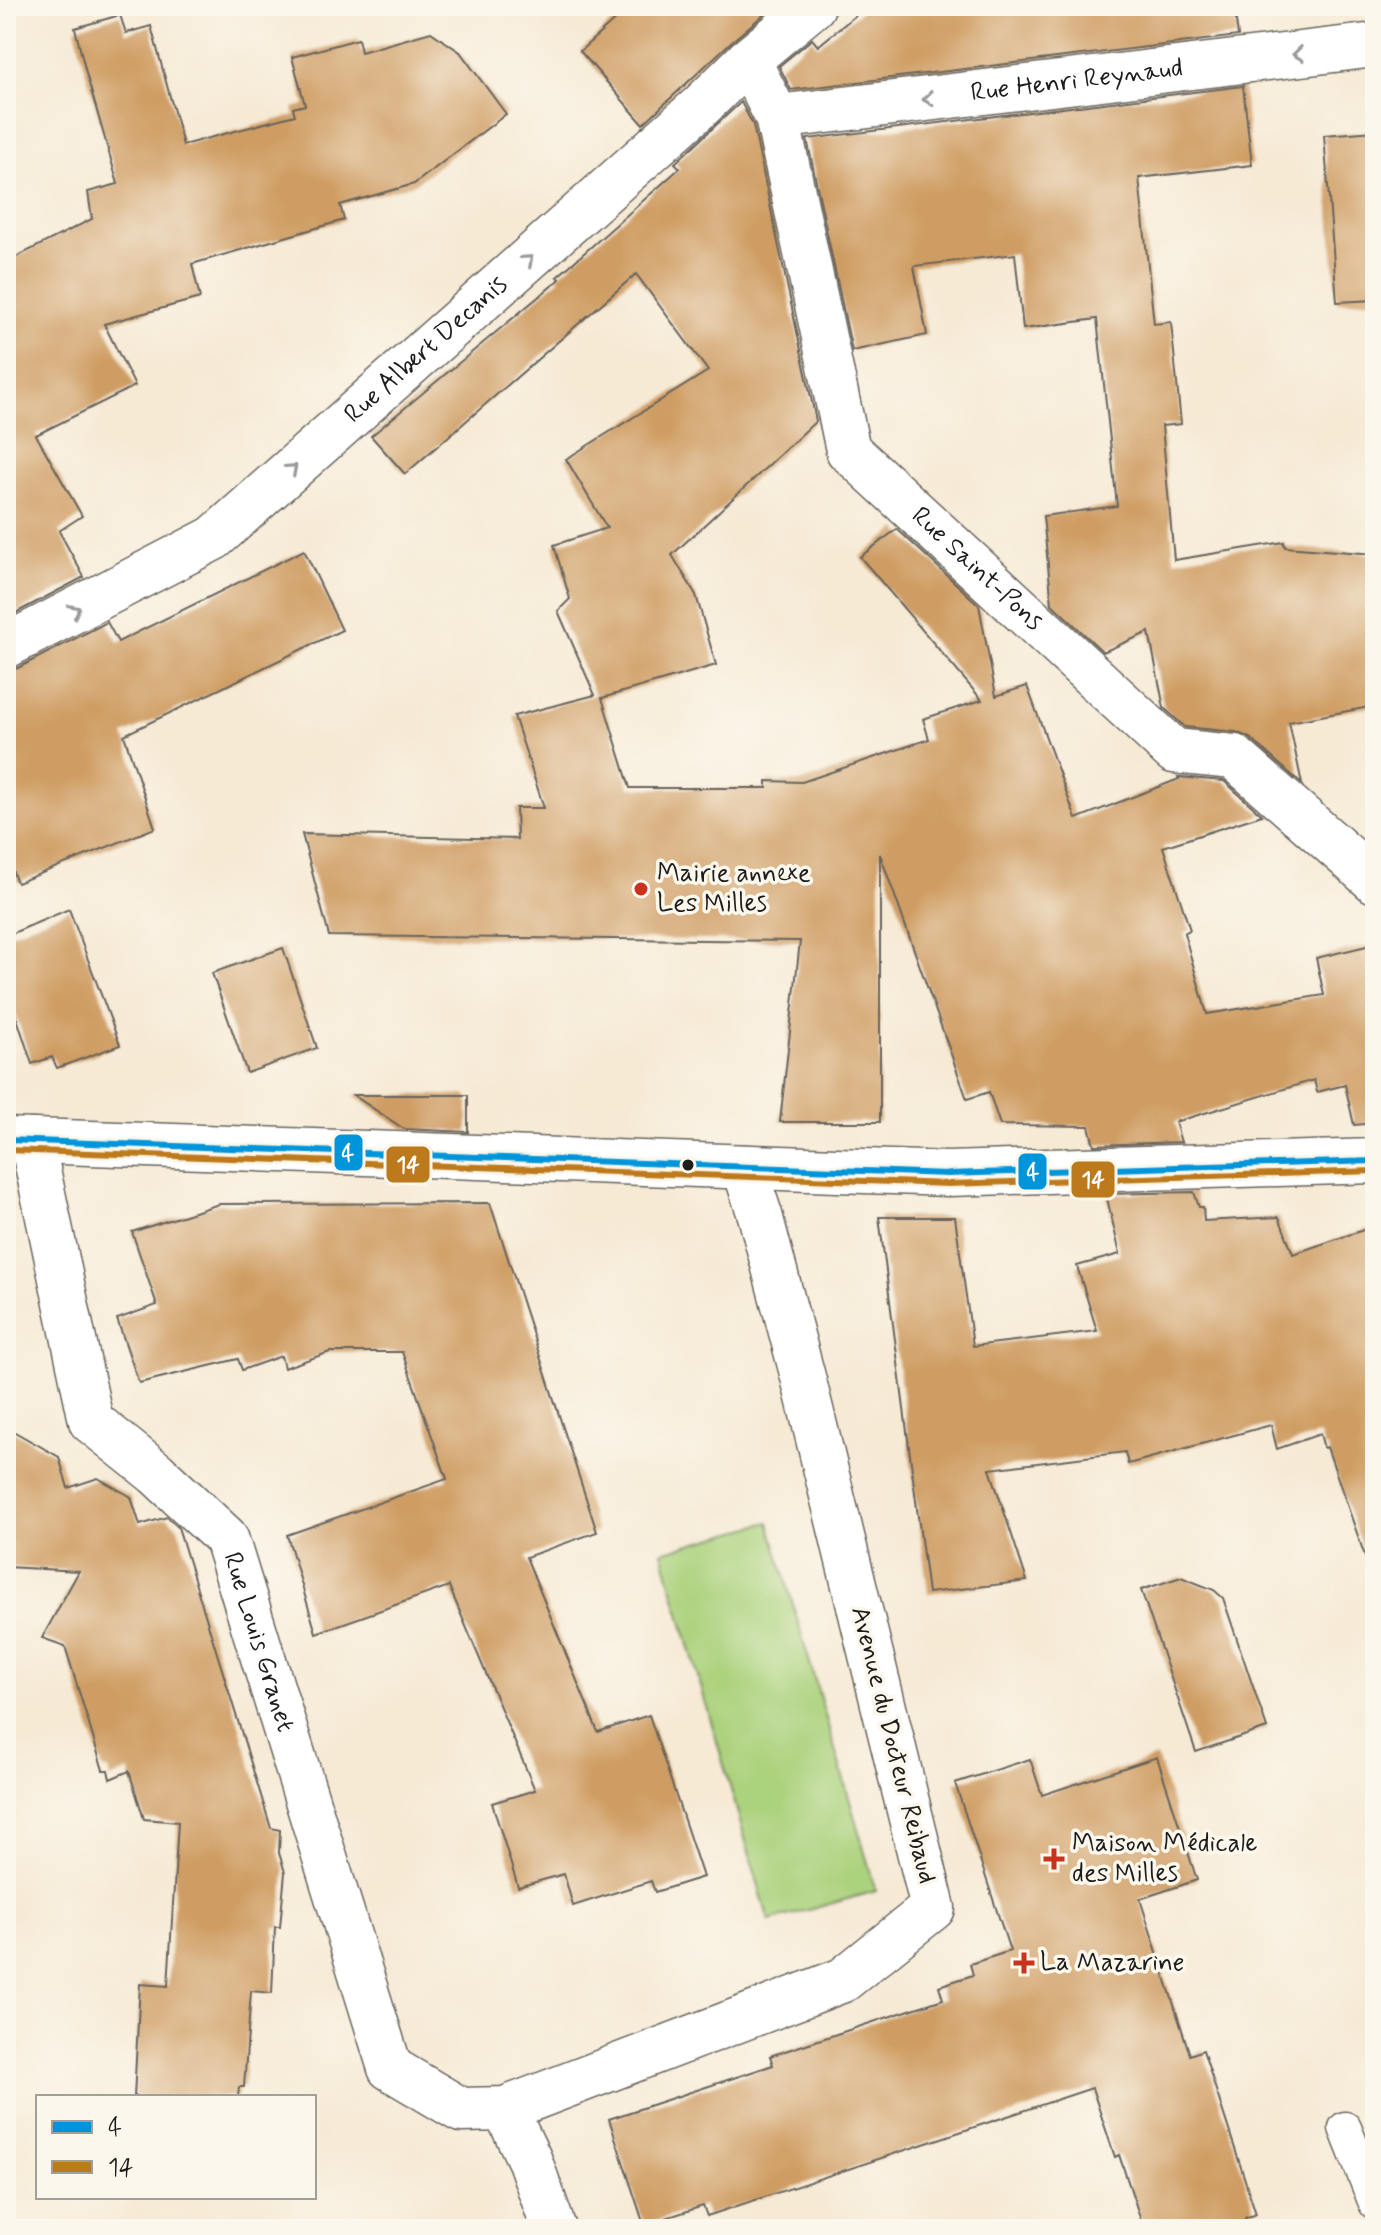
<svg xmlns="http://www.w3.org/2000/svg" width="1381" height="2235" font-family="Mynerve,sans-serif">
<style>
.green{fill:#abd27d;stroke:#64774c;stroke-width:2}
.building{fill:#cf9d64}
.lines{fill:none;stroke-linecap:round;stroke-linejoin:round}
.service-casing{stroke:#68645d;stroke-width:35}
.minor-casing{stroke:#68645d;stroke-width:47}
.tertiary-casing{stroke:#68645d;stroke-width:47}
.service{stroke:#fff;stroke-width:32}
.minor{stroke:#fff;stroke-width:44}
.tertiary{stroke:#fff;stroke-width:44}
.bus-1-casing{stroke:#fbf7ec;stroke-width:12}
.bus-2-casing{stroke:#fbf7ec;stroke-width:12}
.bus-1{stroke:#0095db;stroke-width:6}
.bus-2{stroke:#bd7a1d;stroke-width:6}
.oneway{stroke:#999}
.poi-dot{fill:#c8321e;stroke:#fbf7ec;stroke-width:3}
.bus-dot{fill:#1c1c1c;stroke:#fbf7ec;stroke-width:3}
.labels{text-anchor:middle;dominant-baseline:central;stroke-width:7;stroke-linejoin:round;paint-order:stroke}
.street-label{font-size:26px;fill:#1c1c1c;stroke:#fbf7ec}
.poi-label{font-size:26px;fill:#1c1c1c;stroke:#fbf7ec;text-anchor:start}
.line-badge{stroke:#fbf7ec;stroke-width:3}
.badge-label{font-size:22px;text-anchor:middle;font-weight:bold;fill:#fff}
</style>
<rect width="100%" height="100%" fill="#fbf7ec"/>
<filter id="ink" filterUnits="userSpaceOnUse"><feTurbulence type="fractalNoise" baseFrequency=".0125" numOctaves="2"/><feDisplacementMap in="SourceGraphic" scale="16" xChannelSelector="R" yChannelSelector="G"/><feConvolveMatrix kernelMatrix="1 2 1 2 8 2 1 2 1" color-interpolation-filters="sRGB"/></filter>
<filter id="wash" filterUnits="userSpaceOnUse"><feTurbulence type="fractalNoise" baseFrequency=".006" numOctaves="4" result="noise"/><feDisplacementMap in="SourceGraphic" scale="32" xChannelSelector="R" yChannelSelector="G"/><feGaussianBlur stdDeviation="1.8" result="paint"/><feColorMatrix in="noise" values="0 0 0 0 0 0 0 0 0 0 0 0 0 0 0 0 0 1.4 0 .05"/><feComposite in="paint" operator="in"/></filter>
<g filter="url(#wash)">
<rect width="100%" height="100%" fill="#f6ead5"/>
<polygon class="green" points="769,1522 876,1891 769,1921 662,1552"/>
<g id="blocks">
<g class="building">
<polygon points="630,6 774,6 731,42 643,124 580,51"/>
<polygon points="867,6 1234,6 1238,36 791,90 779,66 812,39 818,46"/>
<polygon points="120,15 126,33 151,26 183,145 295,115 293,108 305,105 292,57 358,39 361,52 431,32 460,52 506,114 414,184 340,205 344,220 192,264 200,298 104,324 135,386 36,435 82,516 59,531 84,577 6,618 6,262 92,219 88,192 118,184 86,73 75,28"/>
<polygon points="1243,86 1252,165 1139,178 1154,324 1171,322 1181,424 1162,426 1174,560 1284,542 1285,547 1375,554 1375,706 1289,722 1302,784 1250,738 1236,732 1185,727 1164,708 1149,632 1103,652 1052,604 1043,516 1117,506 1097,319 1023,329 1015,254 914,266 927,335 852,351 807,139"/>
<polygon points="741,102 753,125 816,421 672,555 696,595 716,665 602,698 630,788 767,788 767,781 802,782 929,739 923,719 982,700 860,557 897,529 979,605 996,696 1027,686 1076,819 1179,779 1178,777 1224,781 1262,815 1163,847 1190,930 1184,933 1207,1014 1324,995 1316,958 1375,944 1375,1123 1354,1125 1345,1085 1317,1092 1314,1080 1175,1122 1181,1142 1094,1145 1089,1126 1000,1125 989,1092 967,1099 880,854 880,1122 780,1122 800,941 329,936 302,834 517,839 516,808 544,808 514,716 595,695 558,611 570,599 554,545 607,528 566,459 708,371 636,274 405,474 371,436 560,279 557,277 680,168 675,163"/>
<polygon points="1375,131 1375,300 1337,302 1324,135"/>
<polygon points="304,550 342,630 124,735 155,828 17,883 6,854 6,671 18,668 107,622 118,642"/>
<polygon points="69,909 120,1045 57,1068 52,1057 32,1064 6,985 6,936"/>
<polygon points="283,948 317,1048 247,1073 212,973"/>
<polygon points="353,1095 468,1095 468,1132 404,1129"/>
<polygon points="1194,1192 1199,1207 1203,1207 1204,1221 1279,1217 1293,1254 1375,1226 1375,1561 1367,1562 1327,1447 1324,1448 1320,1434 1277,1449 1271,1425 1128,1464 1125,1452 990,1469 1027,1581 928,1593 879,1217 955,1217 973,1346 1097,1331 1077,1266 1120,1254 1106,1194"/>
<polygon points="490,1203 597,1532 526,1557 598,1732 649,1715 703,1877 655,1892 651,1881 573,1906 564,1874 518,1887 492,1803 535,1790 449,1586 316,1633 287,1535 447,1479 402,1352 330,1352 284,1368 281,1356 242,1370 238,1359 139,1383 117,1319 157,1305 132,1232 219,1204"/>
<polygon points="6,1427 59,1457 68,1488 98,1478 131,1497 140,1525 167,1517 178,1527 271,1828 280,1830 279,1853 285,1872 280,1927 275,1927 272,1993 251,1991 244,2087 239,2087 238,2097 134,2097 140,1984 168,1986 178,1822 144,1819 129,1771 110,1779 108,1770 103,1770 65,1646 42,1638 79,1571 6,1567"/>
<polygon points="1181,1577 1214,1590 1223,1598 1267,1728 1196,1752 1141,1590"/>
<polygon points="1157,1757 1197,1880 1140,1899 1190,2055 1203,2050 1256,2214 1245,2218 1248,2229 1144,2229 1119,2155 1115,2157 1092,2088 707,2216 703,2206 644,2225 609,2119 773,2065 770,2056 943,1999 939,1986 973,1975 970,1964 1010,1951 955,1783 1030,1759 1042,1795"/>
</g>
</g>
</g>
<g filter="url(#ink)">
<use href="#blocks" fill-opacity="0" stroke="#68645d" stroke-width="2"/>
<g class="lines">
<g class="service-casing">
<polyline id="service" points="1345,2128 1375,2203"/>
</g>
<g class="minor-casing">
<g id="minor">
<path id="s1" d="M 748,60 L 777,117 L 848,450 L 1174,751 L 1234,757 L 1375,881"/>
<path id="s2" d="M 777,117 L 1375,45"/>
<path id="s3" d="M 6,646 L 214,538 L 701,106 L 748,60 L 813,6"/>
<path id="s4" d="M 32,1141 L 91,1421 L 156,1473 L 226,1538 L 390,2068 L 461,2110 L 505,2109 L 843,1980 L 933,1908 L 803,1377 L 760,1215 L 744,1167"/>
<polyline points="505,2109 530,2161 554,2229"/>
</g>
</g>
<g class="tertiary-casing">
<polyline id="tertiary" points="6,1140 948,1174 1375,1161"/>
</g>
<use href="#service" class="service"/>
<use href="#minor" class="minor"/>
<use href="#tertiary" class="tertiary"/>
<g class="bus-1-casing">
<polyline id="bus-1" points="6,1140 948,1174 1375,1161"/>
</g>
<g class="bus-2-casing">
<polyline id="bus-2" points="6,1150 948,1184 1375,1171"/>
</g>
<use href="#bus-1" class="bus-1"/>
<use href="#bus-2" class="bus-2"/>
</g>
<defs><path id="oneway-chevron" d="M-2-3.5L2.5 0L-2 3.5" fill="none" stroke-width="1.6" stroke-linecap="round" stroke-linejoin="round" transform="scale(2)"/></defs>
<g class="oneway">
<use href="#oneway-chevron" transform="translate(1298 54) rotate(173)"/>
<use href="#oneway-chevron" transform="translate(928 99) rotate(173)"/>
<use href="#oneway-chevron" transform="translate(528 260) rotate(-42)"/>
<use href="#oneway-chevron" transform="translate(292 469) rotate(-42)"/>
<use href="#oneway-chevron" transform="translate(75 610) rotate(-27)"/>
</g>
</g>
<g class="poi-dot">
<circle cx="641" cy="889" r="8"/>
<path d="M1050 1847h8v8h8v8h-8v8h-8v-8h-8v-8h8z"/>
<path d="M1020 1951h8v8h8v8h-8v8h-8v-8h-8v-8h8z"/>
</g>
<circle class="bus-dot" cx="688" cy="1165" r="7"/>
<g class="labels">
<g class="street-label">
<text stroke="none"><textPath href="#s2" startOffset="302">Rue Henri Reynaud</textPath></text>
<text stroke="none"><textPath href="#s3" startOffset="518">Rue Albert Decanis</textPath></text>
<text stroke="none"><textPath href="#s1" startOffset="580">Rue Saint-Pons</textPath></text>
<text stroke="none"><textPath href="#s4" startOffset="574">Rue Louis Granet</textPath></text>
<text transform="translate(893 1745) rotate(76)">Avenue du Docteur Reibaud</text>
</g>
<g class="poi-label">
<text x="657" y="874">Mairie annexe<tspan x="657" dy="30">Les Milles</tspan></text>
<text x="1072" y="1844">Maison Médicale<tspan x="1072" dy="30">des Milles</tspan></text>
<text x="1040" y="1963">La Mazarine</text>
</g>
</g>
<g class="line-badge">
<rect x="333" y="1133" width="31" height="39" rx="8" fill="#0095db"/>
<rect x="385" y="1145" width="46" height="39" rx="8" fill="#bd7a1d"/>
<rect x="1017" y="1152" width="31" height="39" rx="8" fill="#0095db"/>
<rect x="1070" y="1160" width="46" height="39" rx="8" fill="#bd7a1d"/>
</g>
<g class="badge-label">
<text x="348" y="1160">4</text>
<text x="408" y="1172">14</text>
<text x="1033" y="1179">4</text>
<text x="1093" y="1187">14</text>
</g>
<rect width="1381" height="2235" fill="none" stroke="#fbf7ec" stroke-width="32"/>
<rect x="36" y="2095" width="280" height="104" fill="#fbf7ec" stroke="#a29f99" stroke-width="2"/>
<rect x="52" y="2121" width="40" height="12" fill="#0095db" stroke="#a29f99" stroke-width="2"/>
<text x="108" y="2135" font-size="24" fill="#1c1c1c">4</text>
<rect x="52" y="2161" width="40" height="12" fill="#bd7a1d" stroke="#a29f99" stroke-width="2"/>
<text x="108" y="2175" font-size="24" fill="#1c1c1c">14</text>
</svg>
